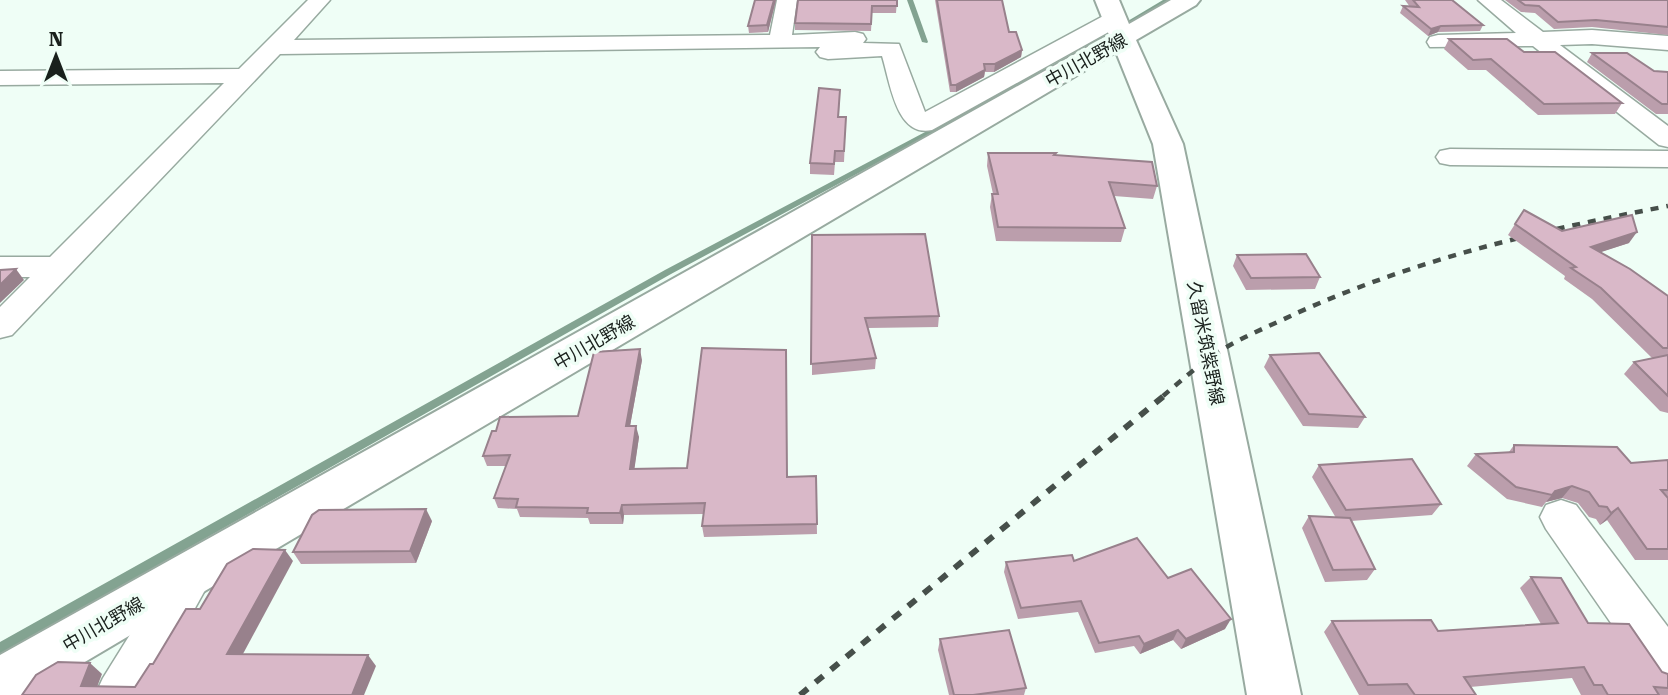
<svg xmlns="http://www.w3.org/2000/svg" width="1668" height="695" font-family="'Roboto Serif','Noto Sans JP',serif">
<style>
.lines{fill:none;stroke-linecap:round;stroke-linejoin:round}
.stream{fill:#83a391;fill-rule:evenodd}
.minor-casing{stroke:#98aaa0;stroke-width:3}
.major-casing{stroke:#98aaa0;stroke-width:4}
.minor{fill:#fff;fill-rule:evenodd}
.major{fill:#fff;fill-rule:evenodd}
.rail-far1{stroke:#464f4a;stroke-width:4.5;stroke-dasharray:8 8;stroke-linecap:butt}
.rail{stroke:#464f4a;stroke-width:6;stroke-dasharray:10 10;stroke-linecap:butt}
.wall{fill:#bb9eac}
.shaded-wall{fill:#98818c}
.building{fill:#d9b8c8;stroke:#98818c;stroke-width:2}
.labels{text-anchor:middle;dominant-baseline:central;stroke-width:7;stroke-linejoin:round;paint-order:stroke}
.street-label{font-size:18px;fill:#19201c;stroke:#effef6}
</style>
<rect width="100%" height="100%" fill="#effef6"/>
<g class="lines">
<g class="stream">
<polygon points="907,0 913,0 928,42 927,43 922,42"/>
<polygon points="1163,0 1170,0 1076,56 1071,55"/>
<polygon points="1046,68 1049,70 1048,71 671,274 0,655 0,642 665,270"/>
</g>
<g class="minor-casing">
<g id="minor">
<path d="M 308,0 L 330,0 L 294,40 L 770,35 L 777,0 L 797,0 L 792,35 L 855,32 L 863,34 L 866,39 L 863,43 L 899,44 L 925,112 L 1107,14 L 1123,14 L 1126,19 L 1123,24 L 932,130 C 896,138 890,81 882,56 L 828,59 L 820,57 L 816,52 L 820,47 L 280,54 L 12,335 L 0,338 L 0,307 L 30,277 L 0,277 L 0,257 L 50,257 L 224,83 L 0,85 L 0,71 L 239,69 Z"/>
<polygon points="1478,0 1501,0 1543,32 1592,30 1668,36 1668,50 1592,44 1560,45 1668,126 1668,147 1659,145 1533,46 1430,47 1427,42 1430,37 1438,35 1516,33"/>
<polygon points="1450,149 1668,151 1668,167 1450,165 1440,163 1436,157 1440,151"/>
<polygon points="1561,500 1576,505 1668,627 1668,687 1651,681 1546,529 1540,517 1546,505"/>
<polygon points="193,553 209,559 215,572 147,695 95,695 103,678 177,559"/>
</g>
</g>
<g class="major-casing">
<polygon id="major" points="1095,0 1119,0 1129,24 1171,0 1200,0 1196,5 1136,40 1183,144 1301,695 1247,695 1153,144 1116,52 29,695 0,695 0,655 1109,35"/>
</g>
<use href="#minor" class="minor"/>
<use href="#major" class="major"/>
<path class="rail-far1" d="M 1163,396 C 1177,384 1192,371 1208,359 C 1234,340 1268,327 1297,313 C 1419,258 1538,231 1668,206"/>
<polyline class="rail" points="800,695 1165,395"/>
</g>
<g class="wall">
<polygon points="755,0 776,0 768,32 749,33 748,26"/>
<polygon points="897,0 896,13 872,13 871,31 795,30 795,23"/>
<polygon points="935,0 1002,0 1009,32 1022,50 1021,57 994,72 985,72 984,77 956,92 950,92"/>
<polygon points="1405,0 1452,0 1483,25 1480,31 1438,32 1428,36 1400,13 1403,6 1410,7"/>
<polygon points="1505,0 1668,0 1668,35 1592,27 1554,29 1535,13 1521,12"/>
<polygon points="1449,39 1524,52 1622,103 1615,114 1538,115 1486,70 1468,70 1444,49"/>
<polygon points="1592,53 1654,71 1668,72 1668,114 1656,114 1587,62"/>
<polygon points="840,90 839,117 846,117 844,162 835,162 834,175 810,174 810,163"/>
<polygon points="988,153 1056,153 1056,155 1157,186 1153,199 1114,196 1125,228 1121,242 996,241 990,207 992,194 993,194 987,166"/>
<polygon points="1524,210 1562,231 1629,243 1600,252 1668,296 1668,413 1660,411 1624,374 1634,362 1652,358 1592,299 1564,279 1565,276 1508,235"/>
<polygon points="812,235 939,316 938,327 868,328 876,358 875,369 812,375"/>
<polygon points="1237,255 1320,277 1315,289 1246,290 1233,266"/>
<polygon points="1270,355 1365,417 1358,428 1303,426 1264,367"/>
<polygon points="642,360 630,426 639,437 634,469 787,477 816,476 817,534 704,537 702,526 704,514 624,515 623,524 590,524 588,518 520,517 517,509 498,508 494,498 506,466 487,466 483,456 496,431 578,416"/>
<polygon points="1514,445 1631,463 1668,460 1668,560 1635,560 1607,520 1600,525 1596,519 1589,517 1578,503 1562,498 1546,502 1542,507 1507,499 1467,466 1476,454 1509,452"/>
<polygon points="1319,465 1441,504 1432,515 1351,521 1375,569 1367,580 1325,582 1302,528 1309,516 1336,518 1312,477"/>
<polygon points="432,521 416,563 301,564 293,552"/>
<polygon points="1074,561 1168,578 1225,629 1181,649 1173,640 1140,654 1134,646 1095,653 1078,612 1018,619 1004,572 1006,562"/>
<polygon points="1531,577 1588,623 1662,672 1668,674 1668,695 1581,695 1572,678 1470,687 1476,695 1359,695 1324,632 1332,621 1438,631 1541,624 1520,588"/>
<polygon points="940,639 1026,688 1024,695 949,695 938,650"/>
</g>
<g class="shaded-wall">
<polygon points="774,0 776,0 768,32 767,25"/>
<polygon points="1441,26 1438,32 1428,36 1431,29"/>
<polygon points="1022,50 1021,57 994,72 995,64"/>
<polygon points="985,70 984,77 956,92 956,85"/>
<polygon points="1637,232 1629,243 1583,258 1591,247"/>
<polygon points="16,269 24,280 0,303 0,285"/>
<polygon points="640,349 642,360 628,437 626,426"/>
<polygon points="636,426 639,437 633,479 630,469"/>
<polygon points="1572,486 1562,498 1546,502 1555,491"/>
<polygon points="622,505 624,515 623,524 620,513"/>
<polygon points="1618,508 1607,520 1600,525 1611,513"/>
<polygon points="426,509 432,521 416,563 410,551"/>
<polygon points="285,550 293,561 237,665 227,654"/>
<polygon points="1231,619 1225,629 1181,649 1186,639"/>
<polygon points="1178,630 1173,640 1140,654 1144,644"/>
<polygon points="368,655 376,666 364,695 352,695"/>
<polygon points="90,663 102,674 94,695 81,686"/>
</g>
<g class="building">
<polygon points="755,0 774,0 767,25 748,26"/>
<polygon points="798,0 897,0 897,6 872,6 871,24 795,23"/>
<polygon points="937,0 1002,0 1009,32 1016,32 1022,50 995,64 984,64 985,70 956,85 951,85"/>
<polygon points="1413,0 1452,0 1483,25 1441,26 1431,29 1403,6 1419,7"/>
<polygon points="1518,0 1668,0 1668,27 1596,20 1558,22 1539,6 1525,5"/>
<polygon points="1449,39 1507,39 1524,52 1555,52 1622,103 1544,104 1491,59 1473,60"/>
<polygon points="1592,53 1627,53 1654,71 1668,72 1668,104 1662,104"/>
<polygon points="819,88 840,90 838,117 846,117 844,151 835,151 834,164 810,163"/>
<polygon points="988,153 1056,153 1054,155 1152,162 1157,186 1109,182 1125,228 998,227 992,194 998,194"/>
<polygon points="1524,210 1562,231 1632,215 1637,232 1591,247 1630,269 1668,296 1668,348 1663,348 1601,288 1571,268 1576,267 1515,224"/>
<polygon points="925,234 939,316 865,318 876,358 811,364 812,235"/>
<polygon points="1306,254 1320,277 1251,278 1237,255"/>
<polygon points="16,269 0,285 0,270"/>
<polygon points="702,348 786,350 787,477 816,476 817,524 702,526 705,503 622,505 620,513 587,513 588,508 516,507 518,499 494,498 510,455 483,456 492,431 496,431 500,417 578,416 594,352 640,349 626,426 636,426 630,469 687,468"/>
<polygon points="1319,353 1365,417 1309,414 1270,355"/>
<polygon points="1668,355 1668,396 1634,362"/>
<polygon points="1514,445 1617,447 1631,463 1668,460 1668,490 1661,490 1668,498 1668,549 1647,549 1618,508 1611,513 1607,507 1599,506 1589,492 1572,486 1555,491 1552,495 1516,487 1476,454 1514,452"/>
<polygon points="1412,459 1441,504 1346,510 1319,465"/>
<polygon points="426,509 410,551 293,552 312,515 319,510"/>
<polygon points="1309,516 1350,518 1375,569 1333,570"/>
<polygon points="1137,538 1168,578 1191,569 1231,619 1186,639 1178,630 1144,644 1139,636 1099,643 1081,601 1021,608 1006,562 1072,555 1074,561"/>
<polygon points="253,549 285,550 227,654 368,655 352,695 22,695 36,675 58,662 90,663 81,686 135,687 150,664 153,664 186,609 200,609 227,564"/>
<polygon points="1531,577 1561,578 1588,623 1629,624 1662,672 1668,674 1668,688 1654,687 1659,695 1608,695 1602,685 1594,685 1584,667 1464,677 1476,695 1415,695 1407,684 1368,685 1332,621 1431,620 1438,631 1558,623"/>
<polygon points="1009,630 1026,688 973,695 954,695 940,639"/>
</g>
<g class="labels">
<g class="street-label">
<text transform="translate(1086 60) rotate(-29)">中川北野線</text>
<text transform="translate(594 342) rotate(-30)">中川北野線</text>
<text transform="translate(1206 343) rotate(79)">久留米筑紫野線</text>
<text transform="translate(103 624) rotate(-30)">中川北野線</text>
</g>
</g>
<g transform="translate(56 56)" stroke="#effef6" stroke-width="5" paint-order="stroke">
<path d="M0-5L12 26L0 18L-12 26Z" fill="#19201c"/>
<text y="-10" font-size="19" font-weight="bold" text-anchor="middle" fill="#19201c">N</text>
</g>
</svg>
